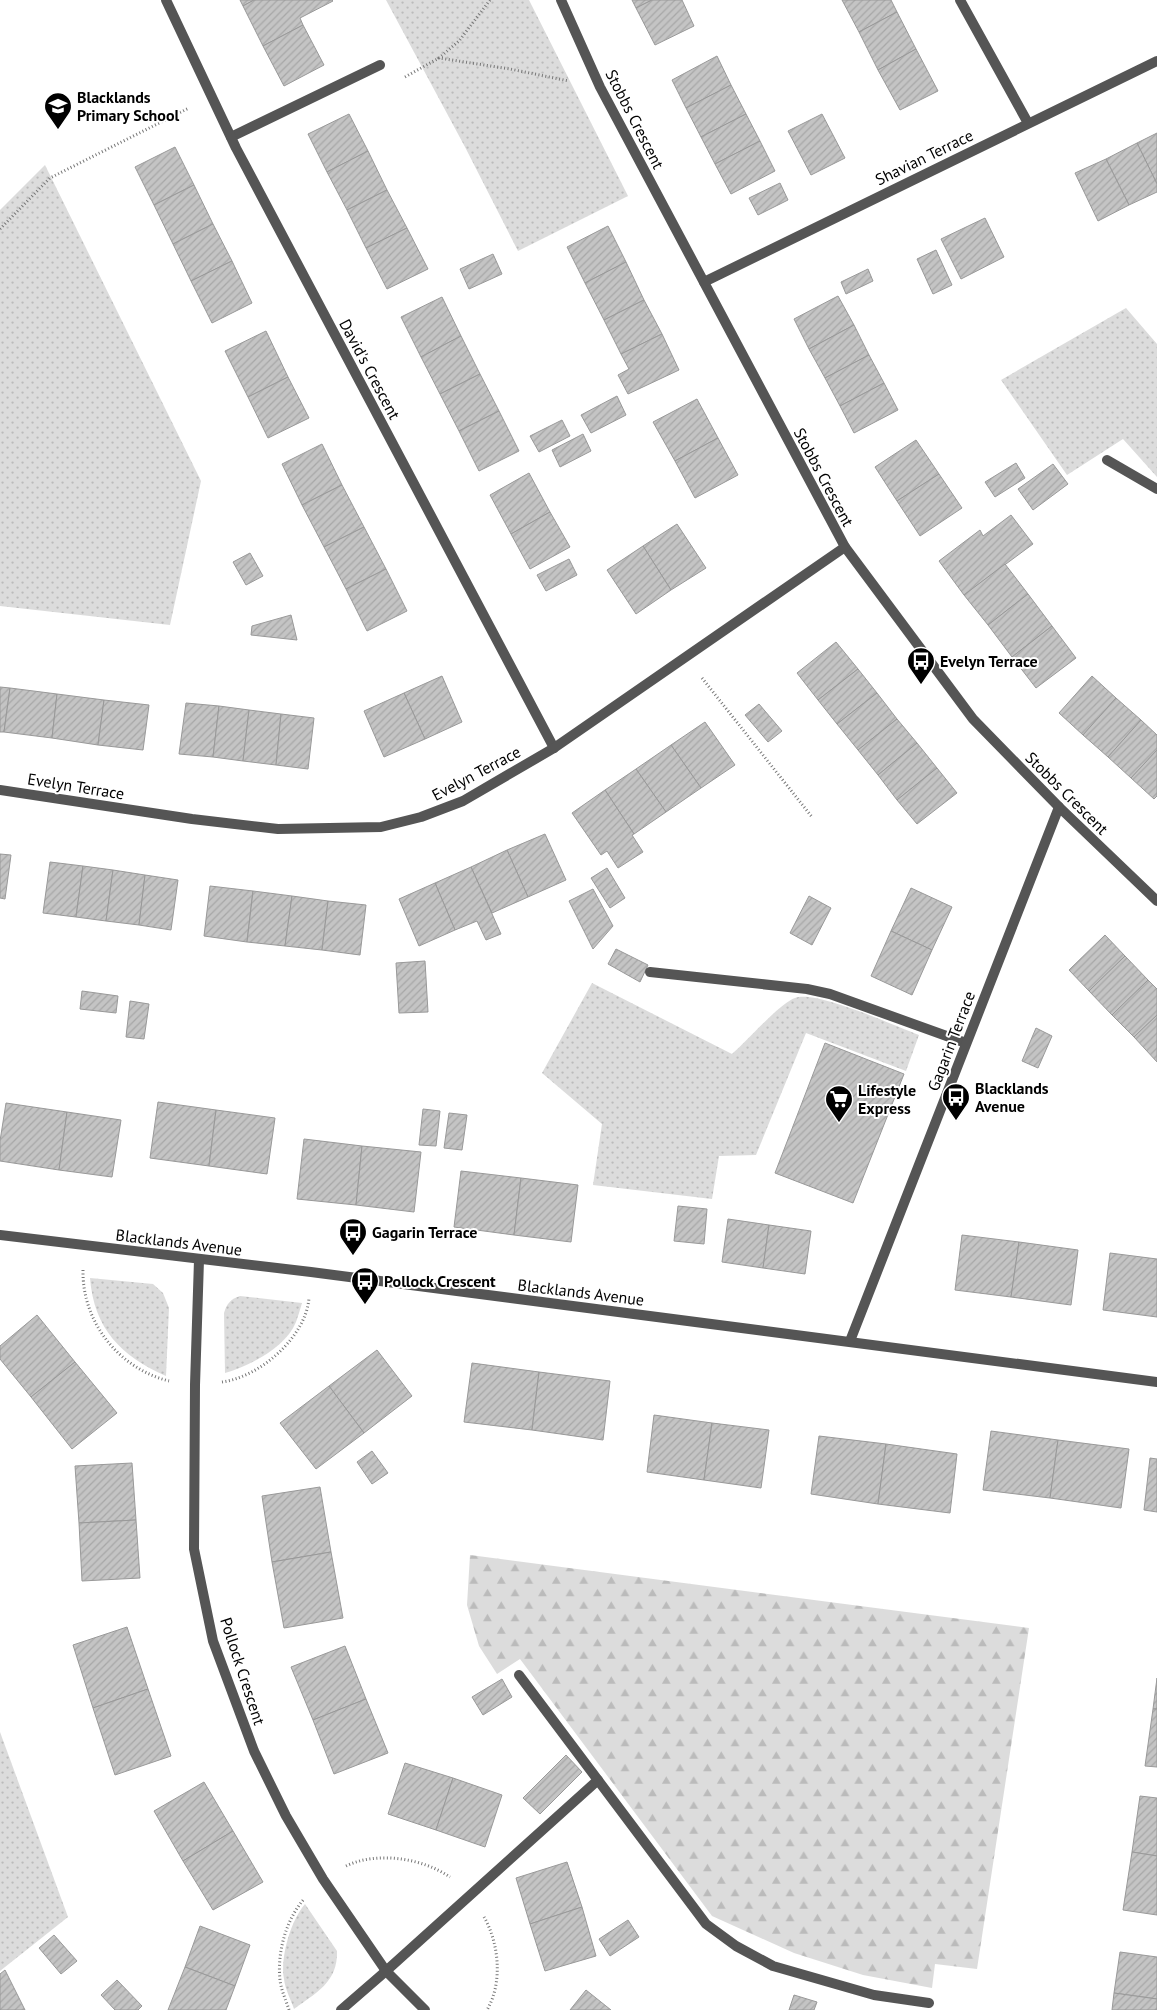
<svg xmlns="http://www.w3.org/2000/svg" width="1157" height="2010" font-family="'PT Sans',sans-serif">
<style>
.grass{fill:url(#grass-dots)}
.forest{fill:url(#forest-firs)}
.building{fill:url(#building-hatch);stroke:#999}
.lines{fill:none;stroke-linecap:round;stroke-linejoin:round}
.path{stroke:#777;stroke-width:3;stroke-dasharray:1 2.5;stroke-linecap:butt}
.lane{stroke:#555;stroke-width:10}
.street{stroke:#555;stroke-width:10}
.labels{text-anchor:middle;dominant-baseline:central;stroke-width:4;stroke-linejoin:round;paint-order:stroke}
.poi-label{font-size:16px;font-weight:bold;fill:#000;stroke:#fff;text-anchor:start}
.street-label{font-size:16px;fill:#000;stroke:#fff}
</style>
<defs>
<pattern id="grass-dots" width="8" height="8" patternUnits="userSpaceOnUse" patternTransform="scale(1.25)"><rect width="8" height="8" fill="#dcdcdc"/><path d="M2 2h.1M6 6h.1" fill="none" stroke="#bbb" stroke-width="1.8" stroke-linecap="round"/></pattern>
<pattern id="forest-firs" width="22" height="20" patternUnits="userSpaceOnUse" patternTransform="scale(1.25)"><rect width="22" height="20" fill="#dcdcdc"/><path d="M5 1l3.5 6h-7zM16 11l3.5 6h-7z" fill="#bbb"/></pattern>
<pattern id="building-hatch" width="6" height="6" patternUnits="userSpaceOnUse" patternTransform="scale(1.25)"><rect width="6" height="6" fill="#c4c4c4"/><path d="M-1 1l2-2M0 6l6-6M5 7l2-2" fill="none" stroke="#a7a7a7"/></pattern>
</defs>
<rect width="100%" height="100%" fill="#fff"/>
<g class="grass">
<polygon points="386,0 529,0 628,196 518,251 465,147"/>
<polygon points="45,165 201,481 170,625 0,606 0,210"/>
<polygon points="1126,308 1157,344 1157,477 1123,439 1067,475 1001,380"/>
<path d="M 592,983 L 732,1054 C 746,1042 780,1003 795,998 C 816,990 895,1026 919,1035 L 906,1071 L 806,1033 L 756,1155 L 719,1156 L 712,1199 L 593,1185 L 602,1124 L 542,1073 Z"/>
<path d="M 90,1278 L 153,1284 L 163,1293 L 169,1308 L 166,1376 C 121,1356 94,1329 90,1278 Z"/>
<path d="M 240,1296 L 302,1303 C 300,1310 298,1316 296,1322 C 286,1347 250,1366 225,1373 L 224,1313 C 227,1303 231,1299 240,1296 Z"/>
<polygon points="0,1732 68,1917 0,1971"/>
<path d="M 305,1904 L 337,1951 C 338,1982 316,1993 294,2009 C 291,2000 285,1989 284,1979 C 280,1957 291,1920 305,1904 Z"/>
</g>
<polygon class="forest" points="470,1555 1029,1628 977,1969 935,1964 932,1988 863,1975 794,1953 712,1916 520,1659 497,1674 479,1646 467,1605"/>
<g class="building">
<polygon points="240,0 254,0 243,6"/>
<polygon points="254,0 332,0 333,1 300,18 303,25 263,46 243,6"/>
<polygon points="632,0 652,0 636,8"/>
<polygon points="652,0 682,0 694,26 655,45 636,8"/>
<polygon points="842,0 891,0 897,12 859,32"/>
<polygon points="897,12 916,49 878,70 859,32"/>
<polygon points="303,25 324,65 284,86 263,46"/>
<polygon points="916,49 938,91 900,110 878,70"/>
<polygon points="717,56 731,85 686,108 672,80"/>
<polygon points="731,85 746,114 701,137 686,108"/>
<polygon points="349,114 368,151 327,172 308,134"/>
<polygon points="746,114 760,141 715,164 701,137"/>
<polygon points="822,114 845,158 811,175 788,131"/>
<polygon points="1157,133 1157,184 1137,143"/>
<polygon points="760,141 775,171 731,194 715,164"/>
<polygon points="1137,143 1157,184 1157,192 1129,205 1106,159"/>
<polygon points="175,147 194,185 154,205 135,167"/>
<polygon points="368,151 387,190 347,210 327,172"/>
<polygon points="1106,159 1129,205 1098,221 1075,173"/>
<polygon points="780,183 788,200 758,215 749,198"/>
<polygon points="194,185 213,224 173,244 154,205"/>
<polygon points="387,190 407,228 366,248 347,210"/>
<polygon points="985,218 1004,257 961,279 941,239"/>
<polygon points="213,224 232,261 191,281 173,244"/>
<polygon points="608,226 626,262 585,283 567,247"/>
<polygon points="407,228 428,269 387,289 366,248"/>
<polygon points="936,250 952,285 933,294 917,259"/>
<polygon points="493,254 502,274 469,289 460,269"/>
<polygon points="232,261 252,303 212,323 191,281"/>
<polygon points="626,262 644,300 604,320 585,283"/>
<polygon points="868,269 873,281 846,294 841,282"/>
<polygon points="838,296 854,325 809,349 794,319"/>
<polygon points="442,297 461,336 421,357 401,317"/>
<polygon points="644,300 662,334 621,354 604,320"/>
<polygon points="854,325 869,355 825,378 809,349"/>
<polygon points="266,331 288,377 248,397 225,351"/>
<polygon points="662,334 679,370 628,394 618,375 629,369 621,354"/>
<polygon points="461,336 480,374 440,394 421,357"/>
<polygon points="869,355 884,383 840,406 825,378"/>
<polygon points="480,374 499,411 459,431 440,394"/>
<polygon points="288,377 309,418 268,438 248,397"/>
<polygon points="884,383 898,410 854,433 840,406"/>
<polygon points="617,396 626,415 591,433 581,415"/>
<polygon points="697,399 718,438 675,461 653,422"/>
<polygon points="499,411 519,451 479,471 459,431"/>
<polygon points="562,420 570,436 539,452 530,436"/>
<polygon points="583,434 591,451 560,467 552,450"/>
<polygon points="718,438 738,475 695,498 675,461"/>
<polygon points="916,440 939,474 897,501 875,467"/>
<polygon points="322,444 342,485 302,505 282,464"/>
<polygon points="1016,463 1025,478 995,497 985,482"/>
<polygon points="1053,464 1068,484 1033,510 1018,489"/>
<polygon points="529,473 550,512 511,534 490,495"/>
<polygon points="939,474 962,508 920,536 897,501"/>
<polygon points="342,485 364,527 324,547 302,505"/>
<polygon points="550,512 570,547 530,569 511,534"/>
<polygon points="1011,515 1033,544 964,595 939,561 980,530 983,536"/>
<polygon points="677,524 706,568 671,590 643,546"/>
<polygon points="364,527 386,569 346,589 324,547"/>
<polygon points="643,546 671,590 636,614 607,570"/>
<polygon points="250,553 263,576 246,585 233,562"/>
<polygon points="569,559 577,575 546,591 537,575"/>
<polygon points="1005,564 1028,594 988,625 964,595"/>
<polygon points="386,569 407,611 367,631 346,589"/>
<polygon points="1028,594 1052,626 1012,657 988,625"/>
<polygon points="291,615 297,640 251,635 252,626"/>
<polygon points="1052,626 1076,658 1036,688 1012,657"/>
<polygon points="836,642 858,669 818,700 797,673"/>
<polygon points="858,669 877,693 837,724 818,700"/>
<polygon points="442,676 462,722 425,739 404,693"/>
<polygon points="1092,676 1116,698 1083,735 1059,713"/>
<polygon points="0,687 10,688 4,732 0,732"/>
<polygon points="10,688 57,694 52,738 4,732"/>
<polygon points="404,693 425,739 384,757 364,711"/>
<polygon points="877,693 897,719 858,750 837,724"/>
<polygon points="57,694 104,700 98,745 52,738"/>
<polygon points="1116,698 1141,720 1108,757 1083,735"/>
<polygon points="104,700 149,705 143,750 98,745"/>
<polygon points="186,703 219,706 213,757 179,754"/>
<polygon points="759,704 782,731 768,742 745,715"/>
<polygon points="219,706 249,710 243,761 213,757"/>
<polygon points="249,710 281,714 276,765 243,761"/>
<polygon points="281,714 314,718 308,769 276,765"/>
<polygon points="897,719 917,743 878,775 858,750"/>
<polygon points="1141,720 1157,735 1157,750 1131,778 1108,757"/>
<polygon points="705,722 735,765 701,788 671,745"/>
<polygon points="917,743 937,768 897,800 878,775"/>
<polygon points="671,745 701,788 666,812 636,769"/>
<polygon points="1157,750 1157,796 1154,799 1131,778"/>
<polygon points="937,768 957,793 917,824 897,800"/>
<polygon points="636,769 666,812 634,834 605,790"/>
<polygon points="605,790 634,834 632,835 643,852 618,868 607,851 601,855 572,813"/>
<polygon points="545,834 566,880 528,897 507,850"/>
<polygon points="507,850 528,897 492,913 471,867"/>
<polygon points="0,854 11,855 5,899 0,898"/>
<polygon points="50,862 83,866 76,917 43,913"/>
<polygon points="83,866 113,870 106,921 76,917"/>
<polygon points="471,867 501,934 486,940 477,921 455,930 435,883"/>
<polygon points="607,868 625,898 610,908 591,878"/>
<polygon points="113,870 145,875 139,925 106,921"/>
<polygon points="145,875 178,880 171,930 139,925"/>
<polygon points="435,883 455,930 419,946 399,899"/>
<polygon points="210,886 253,891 247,942 204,936"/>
<polygon points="911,888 952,907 932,950 891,931"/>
<polygon points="593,889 613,926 593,949 569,901"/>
<polygon points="253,891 292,896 285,946 247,942"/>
<polygon points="292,896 328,901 322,950 285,946"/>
<polygon points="809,896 831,908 812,945 790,933"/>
<polygon points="328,901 366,905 360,955 322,950"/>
<polygon points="891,931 932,950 912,995 871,976"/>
<polygon points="1105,935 1125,956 1089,991 1069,970"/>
<polygon points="616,949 648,965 640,982 608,964"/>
<polygon points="1125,956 1148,980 1112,1015 1089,991"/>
<polygon points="425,961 428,1012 399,1013 396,963"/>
<polygon points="1148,980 1157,989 1157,1015 1134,1037 1112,1015"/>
<polygon points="82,991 118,996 116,1013 80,1009"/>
<polygon points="130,1001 149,1004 144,1039 126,1037"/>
<polygon points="1157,1015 1157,1062 1134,1037"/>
<polygon points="1036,1028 1052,1036 1038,1068 1022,1061"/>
<polygon points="825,1043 904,1074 853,1203 775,1173"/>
<polygon points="158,1102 216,1110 209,1166 150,1158"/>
<polygon points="6,1103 67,1112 59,1170 0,1161 0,1141"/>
<polygon points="423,1109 440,1111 436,1146 419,1145"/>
<polygon points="216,1110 275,1118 267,1174 209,1166"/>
<polygon points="67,1112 121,1120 112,1177 59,1170"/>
<polygon points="449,1113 467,1115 462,1150 444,1148"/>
<polygon points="304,1139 362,1146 356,1205 297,1199"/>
<polygon points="362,1146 421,1152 414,1212 356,1205"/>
<polygon points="461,1171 521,1178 514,1235 454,1227"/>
<polygon points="521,1178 578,1185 571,1242 514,1235"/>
<polygon points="678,1206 707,1209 704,1244 674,1241"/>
<polygon points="728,1219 769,1225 763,1268 722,1262"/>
<polygon points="769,1225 811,1231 805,1274 763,1268"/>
<polygon points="962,1235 1019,1242 1011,1297 955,1290"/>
<polygon points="1019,1242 1078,1250 1071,1305 1011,1297"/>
<polygon points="1110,1253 1157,1259 1157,1317 1103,1310"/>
<polygon points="37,1315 75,1362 31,1397 0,1359 0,1346"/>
<polygon points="377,1350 412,1396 364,1433 329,1386"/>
<polygon points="75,1362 117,1413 72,1449 31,1397"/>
<polygon points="472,1363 539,1372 532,1430 464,1422"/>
<polygon points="539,1372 610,1381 603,1440 532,1430"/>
<polygon points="329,1386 364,1433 316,1469 280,1423"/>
<polygon points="654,1415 712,1423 704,1480 647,1472"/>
<polygon points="712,1423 769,1430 761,1488 704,1480"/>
<polygon points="991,1431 1058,1440 1050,1498 983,1490"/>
<polygon points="819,1436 886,1444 878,1504 811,1494"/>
<polygon points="1058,1440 1129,1449 1121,1508 1050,1498"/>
<polygon points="886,1444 957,1454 950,1513 878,1504"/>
<polygon points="372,1451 388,1473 372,1484 357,1462"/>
<polygon points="1150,1458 1157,1459 1157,1512 1144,1510"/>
<polygon points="132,1463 136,1520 79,1523 75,1466"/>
<polygon points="320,1487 331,1552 272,1562 262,1496"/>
<polygon points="136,1520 140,1578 82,1581 79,1523"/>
<polygon points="331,1552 343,1618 284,1628 272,1562"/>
<polygon points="127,1627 148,1689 93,1708 73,1645"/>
<polygon points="345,1646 366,1699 313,1720 291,1667"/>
<polygon points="1157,1678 1157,1709 1153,1709"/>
<polygon points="502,1679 512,1697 483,1715 472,1697"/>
<polygon points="148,1689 171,1756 115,1775 93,1708"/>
<polygon points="366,1699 388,1753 334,1774 313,1720"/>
<polygon points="1153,1709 1157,1709 1157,1767 1145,1766"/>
<polygon points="566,1755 582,1772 540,1814 523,1798"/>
<polygon points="405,1763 453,1778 436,1830 388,1814"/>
<polygon points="453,1778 502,1795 485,1847 436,1830"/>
<polygon points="204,1782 233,1831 183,1861 154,1811"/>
<polygon points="1140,1796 1157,1798 1157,1856 1132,1852"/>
<polygon points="233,1831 263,1882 213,1910 183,1861"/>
<polygon points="1132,1852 1157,1856 1157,1915 1123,1910"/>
<polygon points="567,1862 582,1907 530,1924 516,1878"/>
<polygon points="582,1907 596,1956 545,1971 530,1924"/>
<polygon points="628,1920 639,1937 610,1956 599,1939"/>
<polygon points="200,1926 250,1945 235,1986 185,1967"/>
<polygon points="54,1935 77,1961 61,1974 39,1948"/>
<polygon points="1120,1952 1157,1957 1157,1999 1114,1993"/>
<polygon points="185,1967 235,1986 226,2010 168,2010"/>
<polygon points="5,1970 25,2010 0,2010 0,1974"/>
<polygon points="117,1980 142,2006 138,2010 115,2010 101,1995"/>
<polygon points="586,1990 611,2010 570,2010"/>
<polygon points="1114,1993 1157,1999 1157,2010 1112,2010"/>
<polygon points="794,1995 817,2002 814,2010 789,2010"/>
</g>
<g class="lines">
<g class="path">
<polyline points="490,0 459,41 439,58 510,69 569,81"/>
<polyline points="405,77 439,58"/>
<polyline points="0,229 50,178 189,108"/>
<polyline points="702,678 812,817"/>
<path d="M 83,1270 C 82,1323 120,1369 169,1381"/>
<path d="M 222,1382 C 260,1377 306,1337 309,1298"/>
<path d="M 346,1866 C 377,1851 422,1858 450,1877"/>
<path d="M 484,1917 C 499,1943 503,1983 487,2010"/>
<path d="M 289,2010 C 286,2000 281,1990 280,1980 C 277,1952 286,1920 304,1899"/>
</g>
<g class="lane">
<polyline points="231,137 380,65"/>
<polyline points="1107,460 1157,489"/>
<polyline points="650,972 807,989 830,994 966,1043"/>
<polyline points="519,1675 706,1924 736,1946 773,1966 874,1995 929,2003"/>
<polyline points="386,1971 598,1780"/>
</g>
<g class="street">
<polyline points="166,0 236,148 554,748"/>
<polyline points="561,0 600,87 845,547 973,719 1059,807 1157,901"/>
<polyline points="960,0 1028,123"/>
<polyline points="704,282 1157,61"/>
<polyline points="0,790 192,819 278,829 381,827 421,817 463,801 554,748 845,547"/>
<polyline points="0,1235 311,1272 1157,1382"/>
<polyline points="199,1260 195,1385 194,1549 213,1641 254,1751 286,1816 323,1879 386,1971 425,2010"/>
<polyline points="850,1341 1059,807"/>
<polyline points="341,2010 386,1971"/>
</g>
</g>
<defs>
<g id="school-pin" transform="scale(1.4375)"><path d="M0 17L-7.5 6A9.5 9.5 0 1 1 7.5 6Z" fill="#000" stroke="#fff"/><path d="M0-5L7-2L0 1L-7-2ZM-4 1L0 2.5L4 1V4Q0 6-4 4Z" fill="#fff"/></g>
<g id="bus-pin" transform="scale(1.4375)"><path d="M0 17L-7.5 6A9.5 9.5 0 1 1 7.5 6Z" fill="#000" stroke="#fff"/><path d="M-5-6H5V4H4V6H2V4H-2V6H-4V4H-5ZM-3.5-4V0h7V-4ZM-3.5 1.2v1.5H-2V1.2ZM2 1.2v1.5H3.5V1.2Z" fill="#fff"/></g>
<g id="supermarket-pin" transform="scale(1.4375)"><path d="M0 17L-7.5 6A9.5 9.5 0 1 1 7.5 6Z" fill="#000" stroke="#fff"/><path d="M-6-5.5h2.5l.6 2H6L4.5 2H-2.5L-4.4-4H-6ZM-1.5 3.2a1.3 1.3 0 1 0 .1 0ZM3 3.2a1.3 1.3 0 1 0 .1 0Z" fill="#fff"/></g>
</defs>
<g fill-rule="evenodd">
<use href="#school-pin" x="58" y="106"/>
<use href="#bus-pin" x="921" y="661"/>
<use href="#bus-pin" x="956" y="1097"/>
<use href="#supermarket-pin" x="839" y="1099"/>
<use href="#bus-pin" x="353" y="1232"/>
<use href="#bus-pin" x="365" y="1281"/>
</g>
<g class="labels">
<g class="poi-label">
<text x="77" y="97">Blacklands<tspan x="77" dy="18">Primary School</tspan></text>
<text x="940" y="661">Evelyn Terrace</text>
<text x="975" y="1088">Blacklands<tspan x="975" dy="18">Avenue</tspan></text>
<text x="858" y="1090">Lifestyle<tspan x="858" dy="18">Express</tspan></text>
<text x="372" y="1232">Gagarin Terrace</text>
<text x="384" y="1281">Pollock Crescent</text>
</g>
<g class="street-label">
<text transform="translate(635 119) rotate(63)">Stobbs Crescent</text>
<text transform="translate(924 157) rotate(-26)">Shavian Terrace</text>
<text transform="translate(370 369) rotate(62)">David's Crescent</text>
<text transform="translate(824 477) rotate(62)">Stobbs Crescent</text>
<text transform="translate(476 773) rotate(-28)">Evelyn Terrace</text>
<text transform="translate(76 786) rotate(9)">Evelyn Terrace</text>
<text transform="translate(1067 793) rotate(45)">Stobbs Crescent</text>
<text transform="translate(951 1041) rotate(-69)">Gagarin Terrace</text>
<text transform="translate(179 1242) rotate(7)">Blacklands Avenue</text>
<text transform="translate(581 1292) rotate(7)">Blacklands Avenue</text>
<text transform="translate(243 1671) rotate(72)">Pollock Crescent</text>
</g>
</g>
</svg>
